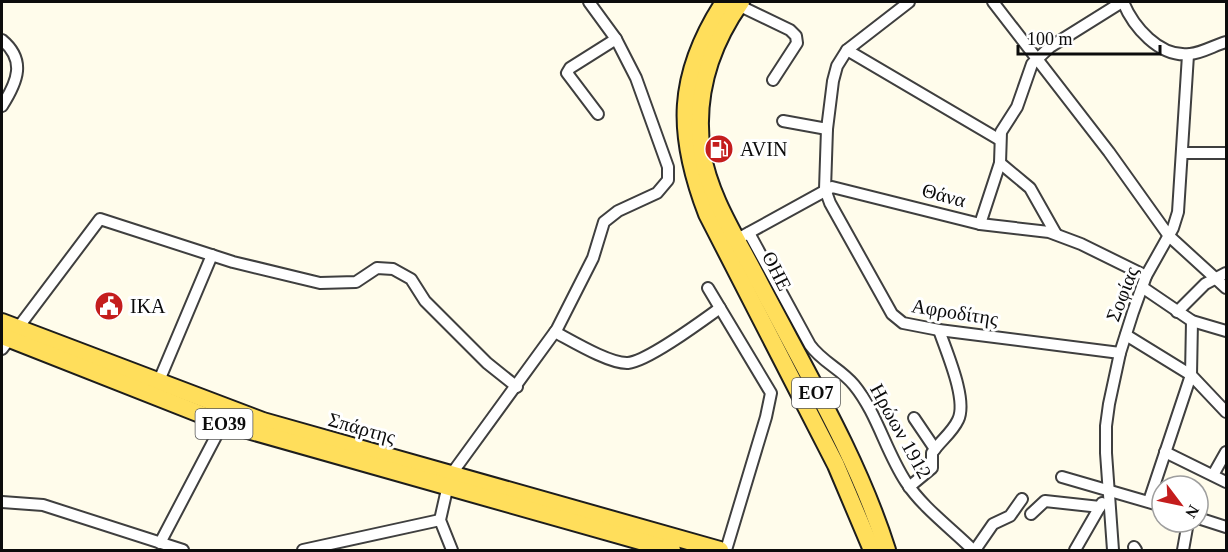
<svg xmlns="http://www.w3.org/2000/svg" width="1228" height="552" font-family="'Times New Roman',serif">
<style>
.lines{fill:none;stroke-linecap:round;stroke-linejoin:round}
.street-casing{stroke:#3f3f3f;stroke-width:14}
.primary-casing{stroke:#1d1d1d;stroke-width:20}
.street{stroke:#fff;stroke-width:10}
.primary{stroke:#ffde5b;stroke-width:16}
.labels{text-anchor:middle;dominant-baseline:central;stroke-width:6;stroke-linejoin:round;paint-order:stroke}
.shield{fill:#fff;stroke:#555;stroke-width:1.5}
.shield-label{font-size:18px;font-weight:bold;fill:#0c0c0c}
.poi-label{font-size:20px;fill:#0c0c0c;stroke:#fff;text-anchor:start}
.street-label{font-size:20px;fill:#0c0c0c;stroke:#fff}
</style>
<rect width="100%" height="100%" fill="#fffceb"/>
<g class="lines">
<g class="street-casing">
<g id="street">
<polyline points="909,2 847,50 837,66 833,81 827,129 825,189 830,203 892,314 903,323 939,330 1120,353"/>
<polyline points="993,2 1109,152 1169,236 1226,288"/>
<path d="M 1123,2 C 1133,26 1159,58 1190,54 C 1202,53 1215,45 1226,42"/>
<polyline points="738,5 790,30 796,36 797,43 773,80"/>
<path d="M 2,40 C 26,60 18,81 2,106"/>
<polyline points="847,50 1000,140"/>
<polyline points="598,114 567,73 570,68 616,39"/>
<polyline points="783,121 827,129"/>
<polyline points="1182,153 1226,153"/>
<polyline points="1000,163 1030,188 1056,234"/>
<polyline points="980,224 1000,163 1001,132 1017,107 1032,64 1050,47 1122,2"/>
<path d="M 749,233 L 810,345 C 822,362 841,369 854,385 C 877,413 886,452 906,482 C 922,507 952,529 973,550"/>
<polyline points="732,242 832,187 980,224 1049,232 1081,244 1146,276"/>
<polyline points="1142,287 1192,321 1226,331"/>
<polyline points="708,288 771,393 766,417 726,550"/>
<polyline points="1177,312 1205,284 1226,273"/>
<path d="M 555,332 C 572,341 610,364 628,363 C 648,361 702,321 720,308"/>
<polyline points="1126,335 1191,375 1226,412"/>
<polyline points="2,349 100,219 233,262 320,283 356,282 377,268 393,269 411,279 425,301 487,363 517,387"/>
<polyline points="158,383 212,255"/>
<polyline points="914,418 935,449"/>
<polyline points="1165,452 1226,482"/>
<polyline points="1213,475 1226,452"/>
<polyline points="1062,477 1162,506"/>
<path d="M 909,487 L 932,468 L 932,453 C 940,441 952,433 958,420 C 968,400 946,351 939,330"/>
<polyline points="1149,501 1191,375 1192,321"/>
<polyline points="2,502 43,505 183,550"/>
<polyline points="1031,514 1045,501 1100,507"/>
<polyline points="1198,518 1226,527"/>
<polyline points="160,543 223,423"/>
<polyline points="1134,547 1136,550"/>
<polyline points="303,550 440,520"/>
<polyline points="452,550 440,520 450,476 557,329 593,258 604,222 618,211 657,193 668,180 668,167 636,78 616,39 589,2"/>
<polyline points="975,550 993,524 1010,516 1022,499"/>
<polyline points="1075,550 1102,503"/>
<polyline points="1113,550 1106,453 1106,426 1109,404 1120,353 1133,312 1146,276 1173,228 1178,212 1188,55"/>
<polyline points="1183,550 1188,522"/>
</g>
</g>
<g class="primary-casing">
<g id="primary">
<path d="M 724,2 C 676,76 676,133 707,214 L 836,465 L 872,550"/>
<path d="M 741,2 C 710,46 694,97 702,152 C 709,196 736,237 756,276 C 802,365 857,455 887,550"/>
<polyline points="2,322 263,421 720,550"/>
<polyline points="2,336 223,423 672,550"/>
</g>
</g>
<use href="#street" class="street"/>
<use href="#primary" class="primary"/>
</g>
<defs>
<g id="fuel-disc" transform="scale(1.5)"><circle r="9.5" fill="#c41d1d" stroke="#fff"/><path d="M-5.5-6h7V0h2V4h1.3V-2.5L3-4.5l.8-.8L6-3V5H2.5V1h-1V6h-7ZM-4.2-4.7v3.2H.2V-4.7Z" fill="#fff"/></g>
<g id="civic-disc" transform="scale(1.5)"><circle r="9.5" fill="#c41d1d" stroke="#fff"/><path d="M-.6-6.5H3V-4.5H.6V-3L4-1V1h2V6H-6V1h2V-1L-.6-3ZM-1.2 2.5V6h2.4V2.5Z" fill="#fff"/></g>
</defs>
<g fill-rule="evenodd">
<use href="#fuel-disc" x="719" y="149"/>
<use href="#civic-disc" x="109" y="306"/>
</g>
<g class="labels">
<g class="shield">
<rect x="792" y="378" width="48" height="30" rx="4.5"/>
<rect x="195.5" y="409" width="57" height="30" rx="4.5"/>
</g>
<g class="shield-label">
<text x="816" y="393">ΕΟ7</text>
<text x="224" y="424">ΕΟ39</text>
</g>
<g class="poi-label">
<text x="740" y="149">AVIN</text>
<text x="130" y="306">ΙΚΑ</text>
</g>
<g class="street-label">
<text transform="translate(944 195) rotate(15)">Θάνα</text>
<text transform="translate(777 271) rotate(63)">ΟΗΕ</text>
<text transform="translate(1122 294) rotate(-69)">Σοφίας</text>
<text transform="translate(955 312) rotate(9)">Αφροδίτης</text>
<text transform="translate(362 428) rotate(16)">Σπάρτης</text>
<text transform="translate(901 431) rotate(61)">Ηρώων 1912</text>
</g>
</g>
<rect width="1228" height="552" fill="none" stroke="#0c0c0c" stroke-width="6"/>
<g transform="translate(1180 504) rotate(122)"><circle r="28" fill="#ffffff" stroke="#9e9e9e" stroke-width="1.5"/>
<path d="M0-4.5L10 22L0 15L-10 22Z" fill="#c41d1d"/>
<text y="-9" font-size="16" font-weight="bold" text-anchor="middle" fill="#0c0c0c">N</text>
</g>
<path d="M1018 45v9h142v-9" fill="none" stroke="#0c0c0c" stroke-width="3"/>
<text x="1027" y="45" font-size="18" fill="#0c0c0c" stroke="#ffffff" stroke-width="4.5" paint-order="stroke">100 m</text>
</svg>
